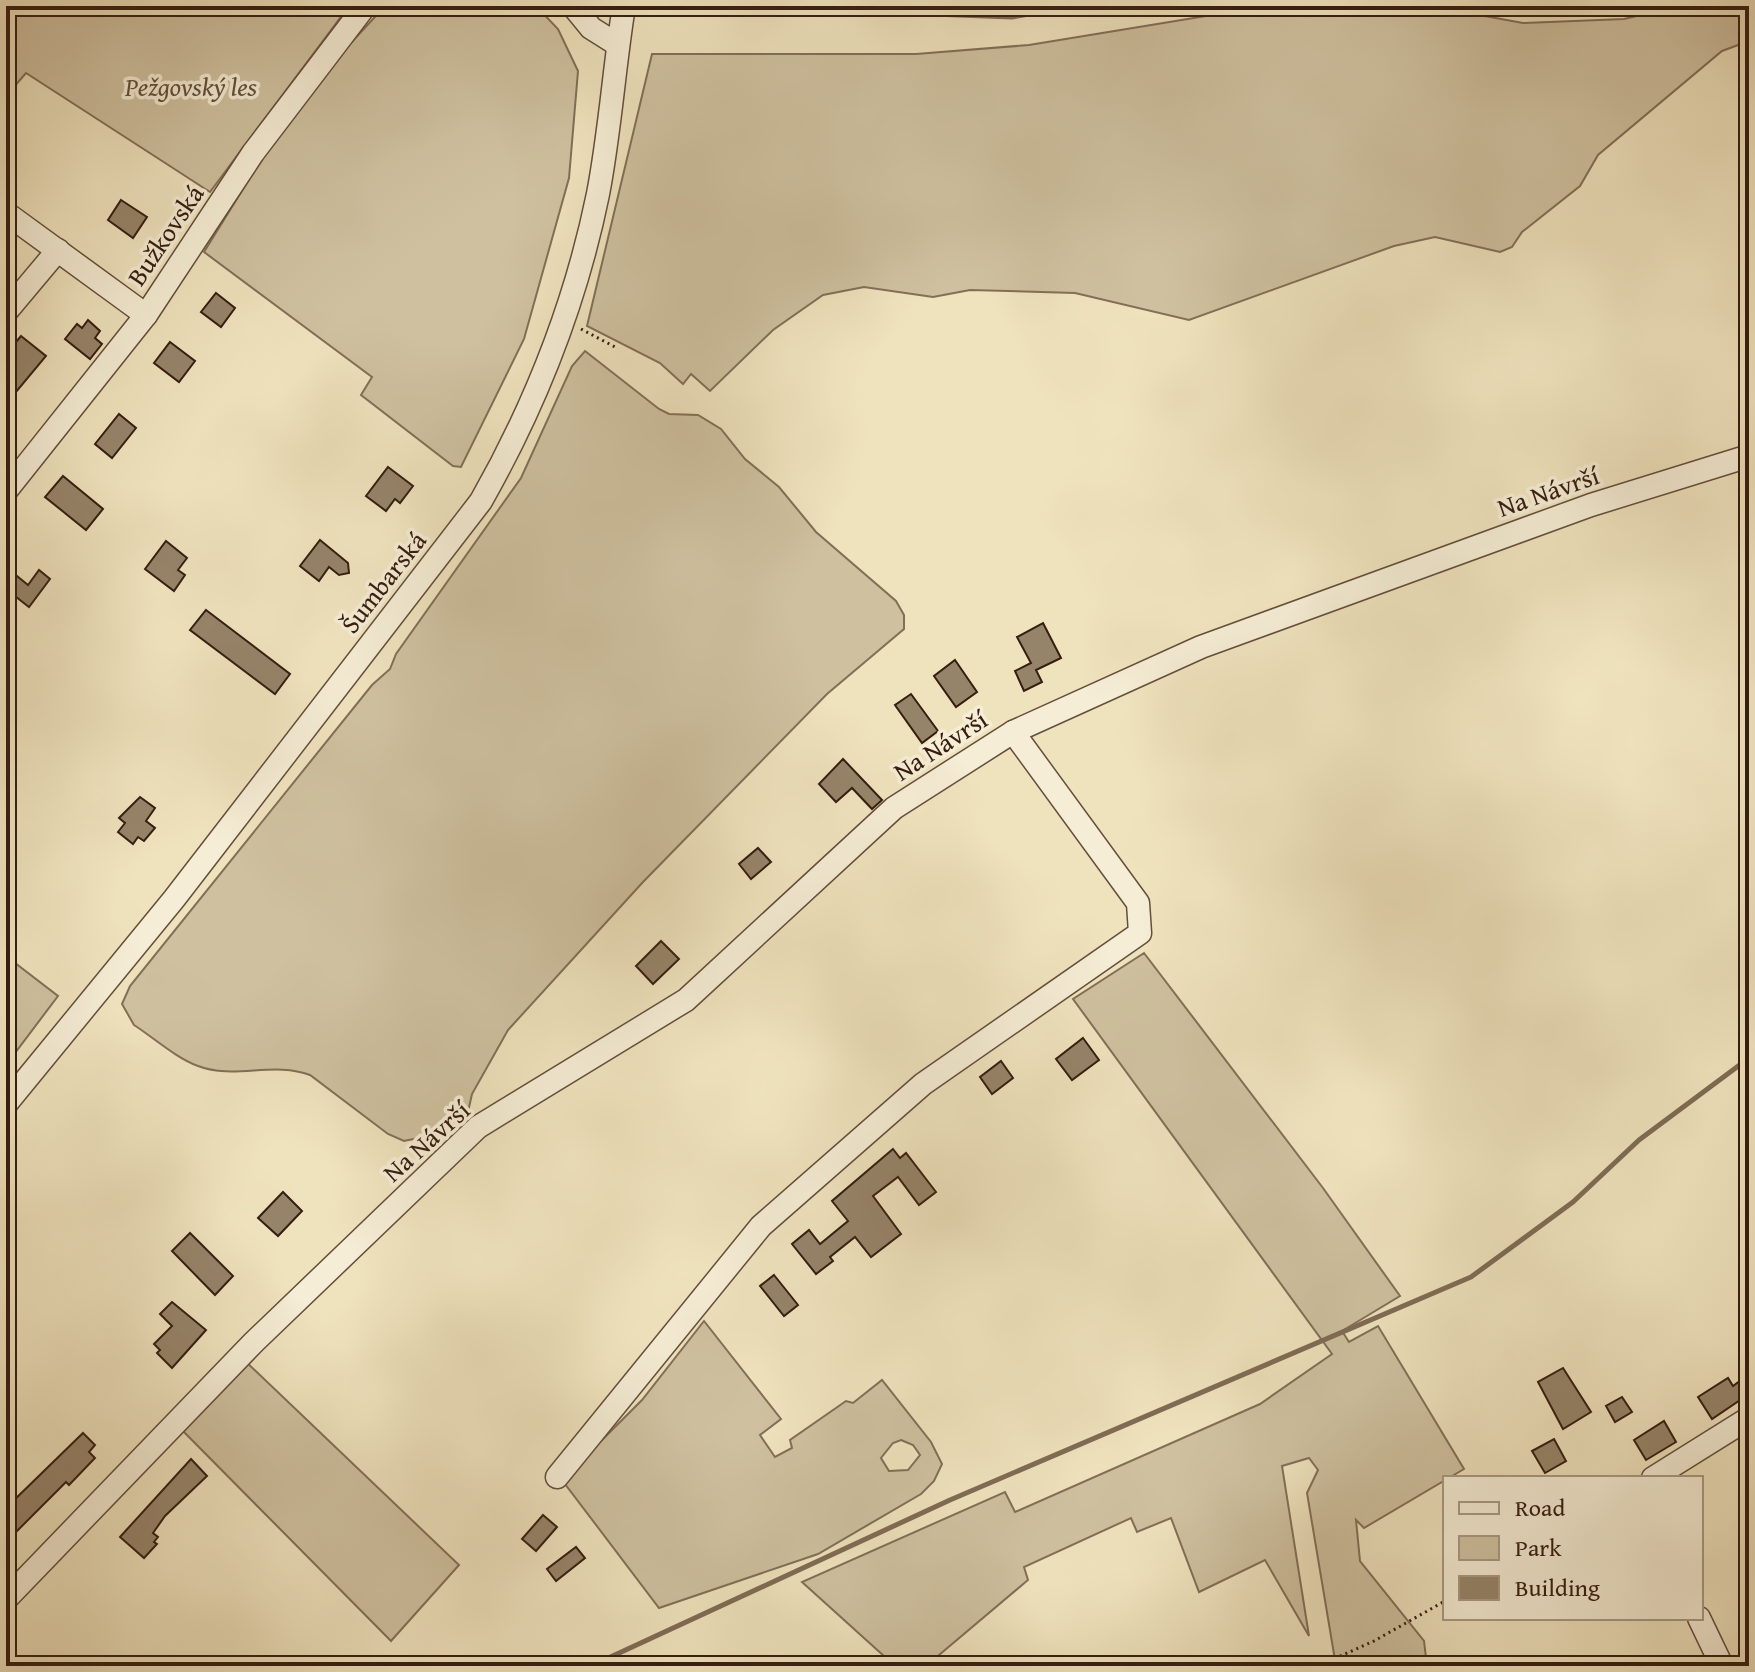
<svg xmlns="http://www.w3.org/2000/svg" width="1755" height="1672" font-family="'Gentium Book Plus',serif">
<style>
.green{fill:#cfc1a0;stroke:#826f58;stroke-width:2;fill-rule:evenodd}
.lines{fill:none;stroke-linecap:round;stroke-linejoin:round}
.stream{stroke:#7f6c55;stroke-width:5}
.building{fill:#96846a;stroke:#351d10;stroke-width:2}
.minor-casing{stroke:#644e3c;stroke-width:25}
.path{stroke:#351d10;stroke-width:3;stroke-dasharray:2 4;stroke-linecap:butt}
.minor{stroke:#f5edd5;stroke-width:22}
.labels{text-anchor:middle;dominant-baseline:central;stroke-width:7;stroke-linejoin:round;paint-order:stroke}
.park-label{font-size:26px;font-style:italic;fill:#634e3b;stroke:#f5edd5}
.street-label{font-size:26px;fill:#351d10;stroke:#f5edd5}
</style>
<rect width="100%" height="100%" fill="#efe3be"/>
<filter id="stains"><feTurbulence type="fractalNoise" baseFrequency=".0025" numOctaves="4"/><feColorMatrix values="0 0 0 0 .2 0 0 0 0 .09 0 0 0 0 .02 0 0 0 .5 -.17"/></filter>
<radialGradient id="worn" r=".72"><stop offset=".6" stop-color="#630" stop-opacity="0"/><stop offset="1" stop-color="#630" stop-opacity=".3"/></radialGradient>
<g class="green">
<polygon points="6,6 349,6 210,192 26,73 6,96"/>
<polygon points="385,6 536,6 558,29 578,71 569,178 524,339 461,467 453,466 361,395 372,377 204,252 284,123 324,72"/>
<polygon points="1267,6 1430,6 1523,23 1624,19 1679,6 1749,6 1749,41 1722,51 1598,155 1580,186 1522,232 1512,247 1500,252 1435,237 1394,246 1189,320 1075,293 970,290 933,297 864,287 823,295 773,330 710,391 691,374 683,384 660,363 587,326 652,54 916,54 1029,45"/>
<path d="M 585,351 L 659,409 L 669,414 L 698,415 L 721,429 L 745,459 L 779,487 L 816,532 L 896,601 L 904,615 L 904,629 L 827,694 L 643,882 L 508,1030 L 472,1094 L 468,1112 L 442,1133 L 404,1141 L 388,1134 L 310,1075 C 274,1061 234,1080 198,1066 C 176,1058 154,1038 134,1025 L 122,1004 L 130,986 L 372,685 L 390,669 L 396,654 L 521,478 L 572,366 Z"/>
<polygon points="1144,953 1323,1188 1400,1296 1342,1331 1349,1342 1378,1326 1464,1469 1364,1528 1356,1520 1360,1561 1424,1641 1427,1666 1336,1666 1307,1493 1318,1470 1309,1458 1282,1466 1309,1636 1265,1560 1199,1592 1171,1518 1137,1532 1131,1518 1024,1567 1028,1580 926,1666 895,1666 802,1582 1005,1492 1015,1512 1260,1404 1332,1354 1073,999"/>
<polygon points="6,956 58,996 6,1065"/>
<path d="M 704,1321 L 781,1419 L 760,1435 L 775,1457 L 792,1448 L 790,1440 L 846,1401 L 853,1403 L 882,1380 L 931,1442 L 942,1464 L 934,1481 L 921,1494 L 818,1554 L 659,1608 L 562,1480 L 642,1400 ZM 901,1440 L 913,1445 L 920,1455 L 908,1470 L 889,1471 L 881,1458 L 893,1443 Z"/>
<polygon points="243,1359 459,1565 391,1641 177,1425"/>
</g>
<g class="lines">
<g class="stream">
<polyline points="722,6 1012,17 1078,6"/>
<polyline points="591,1666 950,1500 1471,1277 1573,1202 1639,1140 1749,1058"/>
</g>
</g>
<g class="building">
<polygon points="121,200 147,217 133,238 108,220"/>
<polygon points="216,293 235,308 221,327 201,312"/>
<polygon points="88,320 100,331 95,338 102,344 90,359 65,339 77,324 82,328"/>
<polygon points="21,336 46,356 6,404 6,354"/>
<polygon points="170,342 195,361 179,382 154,363"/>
<polygon points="119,414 136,428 112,458 95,444"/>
<polygon points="388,467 413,486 400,503 395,499 386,511 366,496"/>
<polygon points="63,476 103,509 86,530 45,497"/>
<polygon points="320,540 348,563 349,573 339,575 329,567 319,581 300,566"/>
<polygon points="166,541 187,558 178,570 185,575 174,591 145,569"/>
<polygon points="6,567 28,585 39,570 50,579 29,607 6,589"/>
<polygon points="206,610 290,674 275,694 190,630"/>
<polygon points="1043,623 1061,658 1036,670 1042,682 1024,691 1015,671 1031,663 1017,637"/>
<polygon points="955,660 977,692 956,707 934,676"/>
<polygon points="911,694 938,731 922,743 895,705"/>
<polygon points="843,759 882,800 872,809 852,788 836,802 819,784"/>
<polygon points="140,797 155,808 146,821 155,828 144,841 138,837 133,844 118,832 125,823 119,818"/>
<polygon points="758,848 771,862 751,879 739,864"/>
<polygon points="661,941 679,959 653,984 636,966"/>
<polygon points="1083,1038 1099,1060 1072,1080 1056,1059"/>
<polygon points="1001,1061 1013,1078 992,1094 980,1077"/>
<polygon points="893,1149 900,1158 906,1153 936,1192 919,1205 898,1177 873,1196 901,1234 871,1257 855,1237 830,1257 833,1261 816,1274 792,1244 809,1230 820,1244 848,1221 832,1201"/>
<polygon points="283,1192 302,1211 278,1236 258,1218"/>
<polygon points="190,1233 233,1276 215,1295 172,1251"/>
<polygon points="774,1275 798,1305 784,1316 760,1286"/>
<polygon points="172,1302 206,1330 172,1368 157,1353 160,1350 154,1344 172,1326 160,1314"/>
<polygon points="1563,1368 1591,1412 1563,1429 1538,1382"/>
<polygon points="1749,1374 1749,1394 1712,1419 1698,1397 1728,1378 1733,1386"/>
<polygon points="1622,1397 1632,1412 1615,1422 1606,1406"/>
<polygon points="1664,1421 1676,1442 1646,1460 1634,1440"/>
<polygon points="83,1433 95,1445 89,1452 95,1458 69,1485 66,1482 6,1542 6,1508"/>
<polygon points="1554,1439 1566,1461 1545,1473 1532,1451"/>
<polygon points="191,1459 207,1476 165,1516 153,1533 158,1537 154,1542 157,1544 144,1558 120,1537"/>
<polygon points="543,1515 557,1527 536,1551 522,1539"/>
<polygon points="576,1547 585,1558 556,1581 547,1569"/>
</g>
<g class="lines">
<g class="minor-casing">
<g id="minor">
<polyline points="573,6 591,28 618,45"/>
<polyline points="6,213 146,315"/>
<polyline points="6,312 58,250"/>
<polyline points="6,491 146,315 253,153 365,6"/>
<path d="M 6,1104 L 174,899 L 481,501 C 535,406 576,302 598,194 C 610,132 614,68 624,6"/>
<polyline points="557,1477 761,1226 923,1084 1140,933 1138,903 1013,732"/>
<polyline points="1653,1478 1749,1418"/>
<polyline points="6,1599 254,1342 478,1127 686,1000 894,808 1013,732 1201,647 1591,505 1749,456"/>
<polyline points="1699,1618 1722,1666"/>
</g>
</g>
<g class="path">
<polyline points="581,329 617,348"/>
<polyline points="1318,1666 1374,1641 1445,1601"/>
</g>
<use href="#minor" class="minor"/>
</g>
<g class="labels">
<g class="park-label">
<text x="191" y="86">Pežgovský les</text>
</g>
<g class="street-label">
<text transform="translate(165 235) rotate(-56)">Bužkovská</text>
<text transform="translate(1548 491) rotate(-19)">Na Návrší</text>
<text transform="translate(383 582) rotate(-52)">Šumbarská</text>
<text transform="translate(940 745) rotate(-33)">Na Návrší</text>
<text transform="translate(426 1141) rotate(-42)">Na Návrší</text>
</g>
</g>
<rect width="1755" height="1672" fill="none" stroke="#efe3be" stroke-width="32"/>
<rect x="8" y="8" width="1739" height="1656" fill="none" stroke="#351d10" stroke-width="4"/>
<rect x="16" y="16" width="1723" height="1640" fill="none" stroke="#351d10" stroke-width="2"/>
<rect x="1443" y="1476" width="260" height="144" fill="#f5edd5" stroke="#a89a86" stroke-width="2"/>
<rect x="1459" y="1502" width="40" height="12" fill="#f5edd5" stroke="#a89a86" stroke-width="2"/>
<text x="1515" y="1516" font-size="24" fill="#351d10">Road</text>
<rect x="1459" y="1536" width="40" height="24" fill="#cfc1a0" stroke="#a89a86" stroke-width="2"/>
<text x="1515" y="1556" font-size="24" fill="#351d10">Park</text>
<rect x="1459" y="1576" width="40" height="24" fill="#96846a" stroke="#a89a86" stroke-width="2"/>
<text x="1515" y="1596" font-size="24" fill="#351d10">Building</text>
<rect width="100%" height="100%" filter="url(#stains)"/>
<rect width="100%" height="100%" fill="url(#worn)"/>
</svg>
